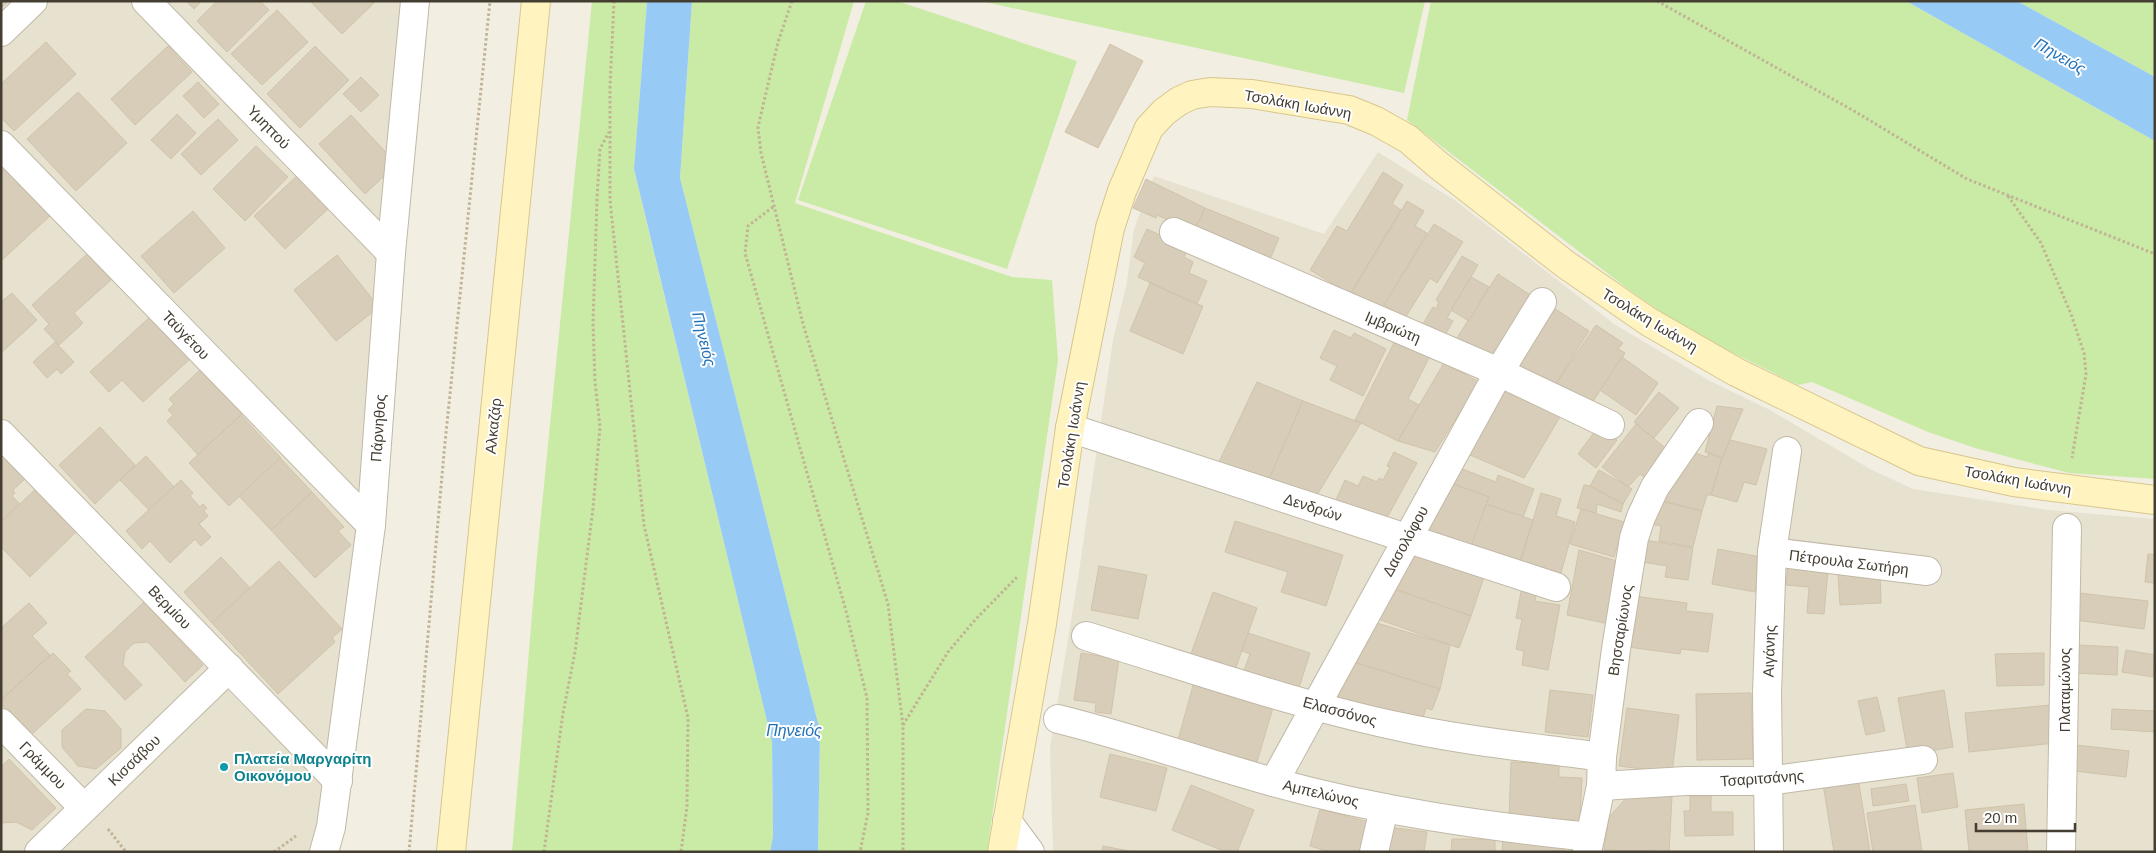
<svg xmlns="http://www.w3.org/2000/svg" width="2156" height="853" font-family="Helvetica,sans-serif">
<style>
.residential{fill:#e7e1cf}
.green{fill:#c9eba6}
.water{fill:#97cbf6}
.building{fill:#d8cdb9;stroke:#d0c3a9}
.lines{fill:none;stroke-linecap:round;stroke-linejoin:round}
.street-casing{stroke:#c1b9a7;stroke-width:30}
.secondary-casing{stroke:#d6c78d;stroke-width:30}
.path{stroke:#c1b394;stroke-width:3;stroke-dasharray:2.5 2.5;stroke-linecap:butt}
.street{stroke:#fff;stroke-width:28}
.secondary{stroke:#fff3bf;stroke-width:28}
.culture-dot{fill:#0f9aa8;stroke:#fff;stroke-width:2}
.labels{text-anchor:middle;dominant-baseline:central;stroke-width:4;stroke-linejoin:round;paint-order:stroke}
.street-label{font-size:15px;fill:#443e32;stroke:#fff}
.culture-label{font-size:15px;font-weight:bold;fill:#0d838f;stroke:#fff;text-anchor:start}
.water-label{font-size:16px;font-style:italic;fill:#2372b8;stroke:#fff}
</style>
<rect width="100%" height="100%" fill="#f3eee2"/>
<g class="residential">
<polygon points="1,1 425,1 335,852 1,852"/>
<polygon points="1378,152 1456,201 1614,324 1708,380 1770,410 1872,470 1913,489 2048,510 2155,519 2155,852 1053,852 1050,748 1078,578 1113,340 1127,282 1134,229 1154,176 1324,234"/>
</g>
<g class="green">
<polygon points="592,1 647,1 634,170 772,742 773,836 770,852 512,852 537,556"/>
<polygon points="692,1 854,1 795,203 1012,277 1052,280 1058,360 987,852 818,852 820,731 680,178"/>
<polygon points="866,1 897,1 1077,61 1007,269 798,200"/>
<polygon points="980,1 1425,1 1404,93"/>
<polygon points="1431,1 1906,1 2155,141 2155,479 2069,473 1975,448 1928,432 1812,382 1798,385 1719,346 1677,323 1628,289 1407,120"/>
<polygon points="2017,1 2155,1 2155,77"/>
</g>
<g class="water">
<polygon points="647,1 692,1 680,178 820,731 818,852 770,852 773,836 772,742 634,169"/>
<polygon points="1906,1 2017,1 2155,77 2155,141"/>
</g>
<g class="building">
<polygon points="1,1 7,3 1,8"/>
<polygon points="186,1 202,1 194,9"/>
<polygon points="217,1 260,1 269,10 227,52 197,21"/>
<polygon points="310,1 376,1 342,34"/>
<polygon points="277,10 308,42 262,85 231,54"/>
<polygon points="46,42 76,74 14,131 1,118 1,84"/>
<polygon points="1110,44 1143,61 1098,148 1065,132"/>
<polygon points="168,46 192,72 135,125 111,99"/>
<polygon points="315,46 349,80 300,128 267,94"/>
<polygon points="361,77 379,95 361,112 343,94"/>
<polygon points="198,82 219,104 204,118 183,96"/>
<polygon points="78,92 127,143 76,191 27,139"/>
<polygon points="177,114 196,133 171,159 151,140"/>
<polygon points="351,115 397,164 365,194 319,144"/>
<polygon points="218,119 238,140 201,175 181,154"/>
<polygon points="256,146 288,177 245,221 213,189"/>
<polygon points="5,164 52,214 1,261 1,167"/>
<polygon points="1383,172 1403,185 1392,204 1401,210 1350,294 1310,270 1337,226 1347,231"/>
<polygon points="298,175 329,208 285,249 254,216"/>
<polygon points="1146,179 1205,208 1194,232 1157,215 1156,218 1133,208"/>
<polygon points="1407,201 1424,211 1415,226 1427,233 1382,309 1352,292"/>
<polygon points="1205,208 1279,238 1268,264 1194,232"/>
<polygon points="193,211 225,248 174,293 141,256"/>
<polygon points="1434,224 1463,242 1437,283 1430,278 1405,318 1384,305"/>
<polygon points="1147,229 1188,248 1184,257 1193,262 1189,273 1207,281 1197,304 1138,277 1145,263 1134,257"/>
<polygon points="87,254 111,280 74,313 83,323 59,345 44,329 49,324 32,305"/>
<polygon points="337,255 379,307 336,341 294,290"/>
<polygon points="1462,256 1478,265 1447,318 1453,321 1442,340 1421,327 1433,307 1436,309 1439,302 1436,300"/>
<polygon points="1498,274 1535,298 1493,365 1455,341"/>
<polygon points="1471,277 1489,287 1469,321 1451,310"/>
<polygon points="1150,283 1197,304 1203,306 1183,354 1130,331"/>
<polygon points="12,293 37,320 1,353 1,302"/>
<polygon points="1552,307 1589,331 1553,388 1513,370"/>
<polygon points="151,316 191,358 143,402 122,380 109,392 90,372"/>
<polygon points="1596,325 1623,343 1618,349 1625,353 1590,406 1556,384"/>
<polygon points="1334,330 1351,338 1354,333 1386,349 1363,396 1330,380 1337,366 1320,358"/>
<polygon points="1396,339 1430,356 1408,399 1419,405 1398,441 1355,420"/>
<polygon points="55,342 74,362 61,374 57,369 47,378 33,362"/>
<polygon points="1622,357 1658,383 1636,415 1600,390"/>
<polygon points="1444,363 1479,382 1435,452 1398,441"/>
<polygon points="202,368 247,409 198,455 167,421 173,415 168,410 174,404 169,399"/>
<polygon points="1257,382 1303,401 1267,484 1219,462"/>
<polygon points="1497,389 1561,415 1524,478 1463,452"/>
<polygon points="1659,392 1679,408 1654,438 1634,422"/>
<polygon points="1303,401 1361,423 1312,503 1267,484"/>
<polygon points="1717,406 1743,409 1722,458 1705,452"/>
<polygon points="241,415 281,458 229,506 189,463"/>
<polygon points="1636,424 1668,450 1645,478 1640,474 1628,487 1602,467"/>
<polygon points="1599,426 1617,440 1596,468 1578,454"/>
<polygon points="100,427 135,465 95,504 59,465"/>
<polygon points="1730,440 1767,449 1756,485 1744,482 1737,502 1711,495 1722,458"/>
<polygon points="1686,450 1707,457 1709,453 1722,458 1711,495 1707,495 1702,511 1659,500"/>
<polygon points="1394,452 1417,463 1383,525 1335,502 1345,480 1358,486 1363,476 1377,482 1379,478 1383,480 1390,467 1387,466"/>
<polygon points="7,456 27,477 13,490 15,493 12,496 20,504 1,522 1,462"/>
<polygon points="146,456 174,487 149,510 120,480"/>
<polygon points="280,458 312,492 271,530 239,496"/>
<polygon points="1457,467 1496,482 1498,475 1534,489 1523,517 1486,504 1489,497 1451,483"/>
<polygon points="1599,470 1632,489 1623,504 1590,486"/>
<polygon points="181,480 193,493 190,496 200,507 203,504 207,508 204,511 208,516 199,524 211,537 201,546 195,539 170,563 150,541 142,549 126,531"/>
<polygon points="1447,482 1489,497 1470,550 1427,534"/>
<polygon points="41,484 82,526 30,577 1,547 1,522"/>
<polygon points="1584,485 1590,486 1623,504 1621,512 1597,504 1596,513 1577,508"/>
<polygon points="312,492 344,527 338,531 351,545 315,578 271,530"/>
<polygon points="1541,493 1561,499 1556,516 1575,522 1561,573 1521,561"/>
<polygon points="1652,499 1702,511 1693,547 1659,541 1661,526 1646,523"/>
<polygon points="1486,504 1533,520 1518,567 1470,550"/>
<polygon points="1581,509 1624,522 1614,557 1570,544"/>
<polygon points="1235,521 1343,555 1326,606 1281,592 1288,572 1225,552"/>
<polygon points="1639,539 1693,548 1688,580 1665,577 1667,566 1636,561"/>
<polygon points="1718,549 1761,557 1755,592 1712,584"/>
<polygon points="1579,550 1624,563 1614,625 1567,615"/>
<polygon points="1409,551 1484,577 1471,616 1396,590"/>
<polygon points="2148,554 2155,555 2155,583 2145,582"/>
<polygon points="221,557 250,588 212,623 184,592"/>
<polygon points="279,561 342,629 332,638 335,642 278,694 212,623"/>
<polygon points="1099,566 1147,575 1138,619 1091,610"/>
<polygon points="1788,566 1828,570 1824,614 1807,613 1809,587 1786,585"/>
<polygon points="1880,573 1881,603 1840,605 1838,575"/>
<polygon points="1386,586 1471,616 1459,648 1375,618"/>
<polygon points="1522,587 1537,590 1535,601 1560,605 1548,670 1522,665 1524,651 1516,649 1522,619 1516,618"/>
<polygon points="1213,592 1257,608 1235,670 1191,654"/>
<polygon points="2079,593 2148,601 2144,629 2075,620"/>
<polygon points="1634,596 1687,603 1686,611 1713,614 1708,652 1681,649 1680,654 1628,647"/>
<polygon points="144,602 203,665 185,682 148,642 134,643 125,652 123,665 142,685 125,700 85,657"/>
<polygon points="29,603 47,623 32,636 50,655 3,698 1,696 1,628"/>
<polygon points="1367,620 1450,645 1440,689 1344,659"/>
<polygon points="1248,633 1310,653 1297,694 1242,676 1250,654 1242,651"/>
<polygon points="2077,645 2118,647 2117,675 2075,673"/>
<polygon points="2126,650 2155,655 2153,677 2122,672"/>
<polygon points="53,653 71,671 67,674 81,689 31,735 1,704 1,700"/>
<polygon points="1081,653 1119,659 1111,714 1095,712 1096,703 1074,700"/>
<polygon points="2044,653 2044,685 1997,686 1995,654"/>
<polygon points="1344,659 1440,689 1432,710 1426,708 1420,727 1329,697"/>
<polygon points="1194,682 1274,704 1257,762 1178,740"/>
<polygon points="1550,690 1593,695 1588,737 1545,732"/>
<polygon points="1944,690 1953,747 1908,755 1898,698"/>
<polygon points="1751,693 1753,759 1697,760 1696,694"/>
<polygon points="1877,697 1885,731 1866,735 1858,701"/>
<polygon points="2051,705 2055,743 1969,752 1965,713"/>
<polygon points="1627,708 1679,715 1672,773 1619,766"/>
<polygon points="86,709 105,711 121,729 121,748 96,769 78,766 62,747 62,730"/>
<polygon points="2112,709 2155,711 2155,732 2111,729"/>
<polygon points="2077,745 2129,751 2126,777 2074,771"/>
<polygon points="1110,754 1167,768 1156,811 1100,797"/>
<polygon points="9,759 56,808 32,830 16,822 1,823 1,767"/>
<polygon points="1511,762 1559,764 1559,777 1582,778 1580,820 1509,818"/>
<polygon points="1953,773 1958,807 1922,813 1917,778"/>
<polygon points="1858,778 1870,852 1834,852 1823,784"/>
<polygon points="1906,784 1909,801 1873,806 1871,789"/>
<polygon points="1191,785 1254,810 1237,852 1226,852 1172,830"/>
<polygon points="1629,795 1672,796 1669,852 1604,850 1609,817"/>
<polygon points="1690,796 1711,796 1711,812 1733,812 1733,835 1685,836 1684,811 1690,811"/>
<polygon points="2024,804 2028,852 1969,852 1965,810"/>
<polygon points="1915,805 1922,852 1873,852 1867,813"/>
<polygon points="1320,809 1376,824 1369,852 1330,852 1310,846"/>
<polygon points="1388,827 1427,832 1424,852 1384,852"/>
<polygon points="1503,838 1564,844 1564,852 1502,852"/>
<polygon points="1452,839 1495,839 1495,852 1451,852"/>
<polygon points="1103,846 1134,852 1102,852"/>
</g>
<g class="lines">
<g class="street-casing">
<g id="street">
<polyline points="146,1 391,253"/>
<polyline points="1,32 33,1"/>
<polyline points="1,145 371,525"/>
<polyline points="1174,232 1499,372 1610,425"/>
<polyline points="1070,428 1556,587"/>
<polyline points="1,434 338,781"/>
<polyline points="1772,552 1927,571"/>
<path d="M 1086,636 C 1191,668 1299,706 1406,728 C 1471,742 1537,748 1602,757"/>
<path d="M 1058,719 C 1131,737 1201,762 1273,782 C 1377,811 1483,826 1590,837"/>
<polyline points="1,723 84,808"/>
<polyline points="1274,782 1499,372 1542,302"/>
<polyline points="1601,786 1686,781 1767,781 1923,760"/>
<polyline points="1007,821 1030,852"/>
<polyline points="39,852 229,668"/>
<polyline points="324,852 331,827 371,525 391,253 415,1"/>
<polyline points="1374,852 1384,808"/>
<polyline points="1587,852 1601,786 1602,757 1616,649 1634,538 1641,517 1655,487 1699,423"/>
<polyline points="1769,852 1767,693 1772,552 1787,451"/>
<polyline points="2061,852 2067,528"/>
</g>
</g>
<g class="secondary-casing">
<g id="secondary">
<polyline points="451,852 536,1"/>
<polyline points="1002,852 1042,624 1070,428 1110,228 1122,191 1149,128 1164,112 1179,101 1192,95 1210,92 1252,94 1349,110 1376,121 1408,139 1437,164 1565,264 1649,322 1736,372 1919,461 2014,482 2155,500"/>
</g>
</g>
<g class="path">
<polyline points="614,1 610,87 610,200 644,525 688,718 687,806 681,852"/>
<polyline points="792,1 778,42 758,127 761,153 803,324 888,604 903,726 903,852"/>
<polyline points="1657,1 1854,111 1967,179 2155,254"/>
<polyline points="2008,196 2041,243 2071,314 2084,353 2086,374 2072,458"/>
<polyline points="773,207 748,226 745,253 846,611 867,698 868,813 860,852"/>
<polyline points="903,725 948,652 975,620 1018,576"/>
<polyline points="108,829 126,852"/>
<polyline points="274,852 296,836"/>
<polyline points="409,852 444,453 490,1"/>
<polyline points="544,852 563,713 575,652 593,508 600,427 595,382 593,323 597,199 600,149 609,132"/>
</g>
<use href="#street" class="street"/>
<use href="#secondary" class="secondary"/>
</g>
<circle class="culture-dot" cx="224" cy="767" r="5"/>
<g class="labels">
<g class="street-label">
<text transform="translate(1298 104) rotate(10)">Τσολάκη Ιωάννη</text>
<text transform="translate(269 127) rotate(46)">Υμηττού</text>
<text transform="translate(1650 320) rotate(31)">Τσολάκη Ιωάννη</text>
<text transform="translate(1393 327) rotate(23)">Ιμβριώτη</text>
<text transform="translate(186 335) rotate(46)">Ταϋγέτου</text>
<text transform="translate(493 426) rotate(-84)">Αλκαζάρ</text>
<text transform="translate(378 428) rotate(-86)">Πάρνηθος</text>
<text transform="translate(1071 435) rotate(-81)">Τσολάκη Ιωάννη</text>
<text transform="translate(2018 480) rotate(10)">Τσολάκη Ιωάννη</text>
<text transform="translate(1313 507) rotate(18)">Δενδρών</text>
<text transform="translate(1405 541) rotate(-61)">Δασολόφου</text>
<text transform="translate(1849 562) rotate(7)">Πέτρουλα Σωτήρη</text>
<text transform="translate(170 607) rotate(46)">Βερμίου</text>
<text transform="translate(1620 630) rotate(-81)">Βησσαρίωνος</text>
<text transform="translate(1769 651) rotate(-88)">Αιγάνης</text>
<text transform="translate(2064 690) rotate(-90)">Πλαταμώνος</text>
<text transform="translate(1340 711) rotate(15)">Ελασσόνος</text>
<text transform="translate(134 760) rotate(-44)">Κισσάβου</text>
<text transform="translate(43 765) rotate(46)">Γράμμου</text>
<text transform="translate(1762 778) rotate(-4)">Τσαριτσάνης</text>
<text transform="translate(1321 793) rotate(13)">Αμπελώνος</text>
</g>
<g class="culture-label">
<text x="234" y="758">Πλατεία Μαργαρίτη<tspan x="234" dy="17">Οικονόμου</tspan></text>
</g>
<g class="water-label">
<text transform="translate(2060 56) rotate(30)">Πηνειός</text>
<text transform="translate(704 339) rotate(76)">Πηνειός</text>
<text x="794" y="730">Πηνειός</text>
</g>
</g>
<rect width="2156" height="853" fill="none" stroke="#443e32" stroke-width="5"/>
<path d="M1976 823v8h99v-8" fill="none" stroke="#443e32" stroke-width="2.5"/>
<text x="1984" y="823" font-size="15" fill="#443e32" stroke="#ffffff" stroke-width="4" paint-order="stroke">20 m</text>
</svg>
